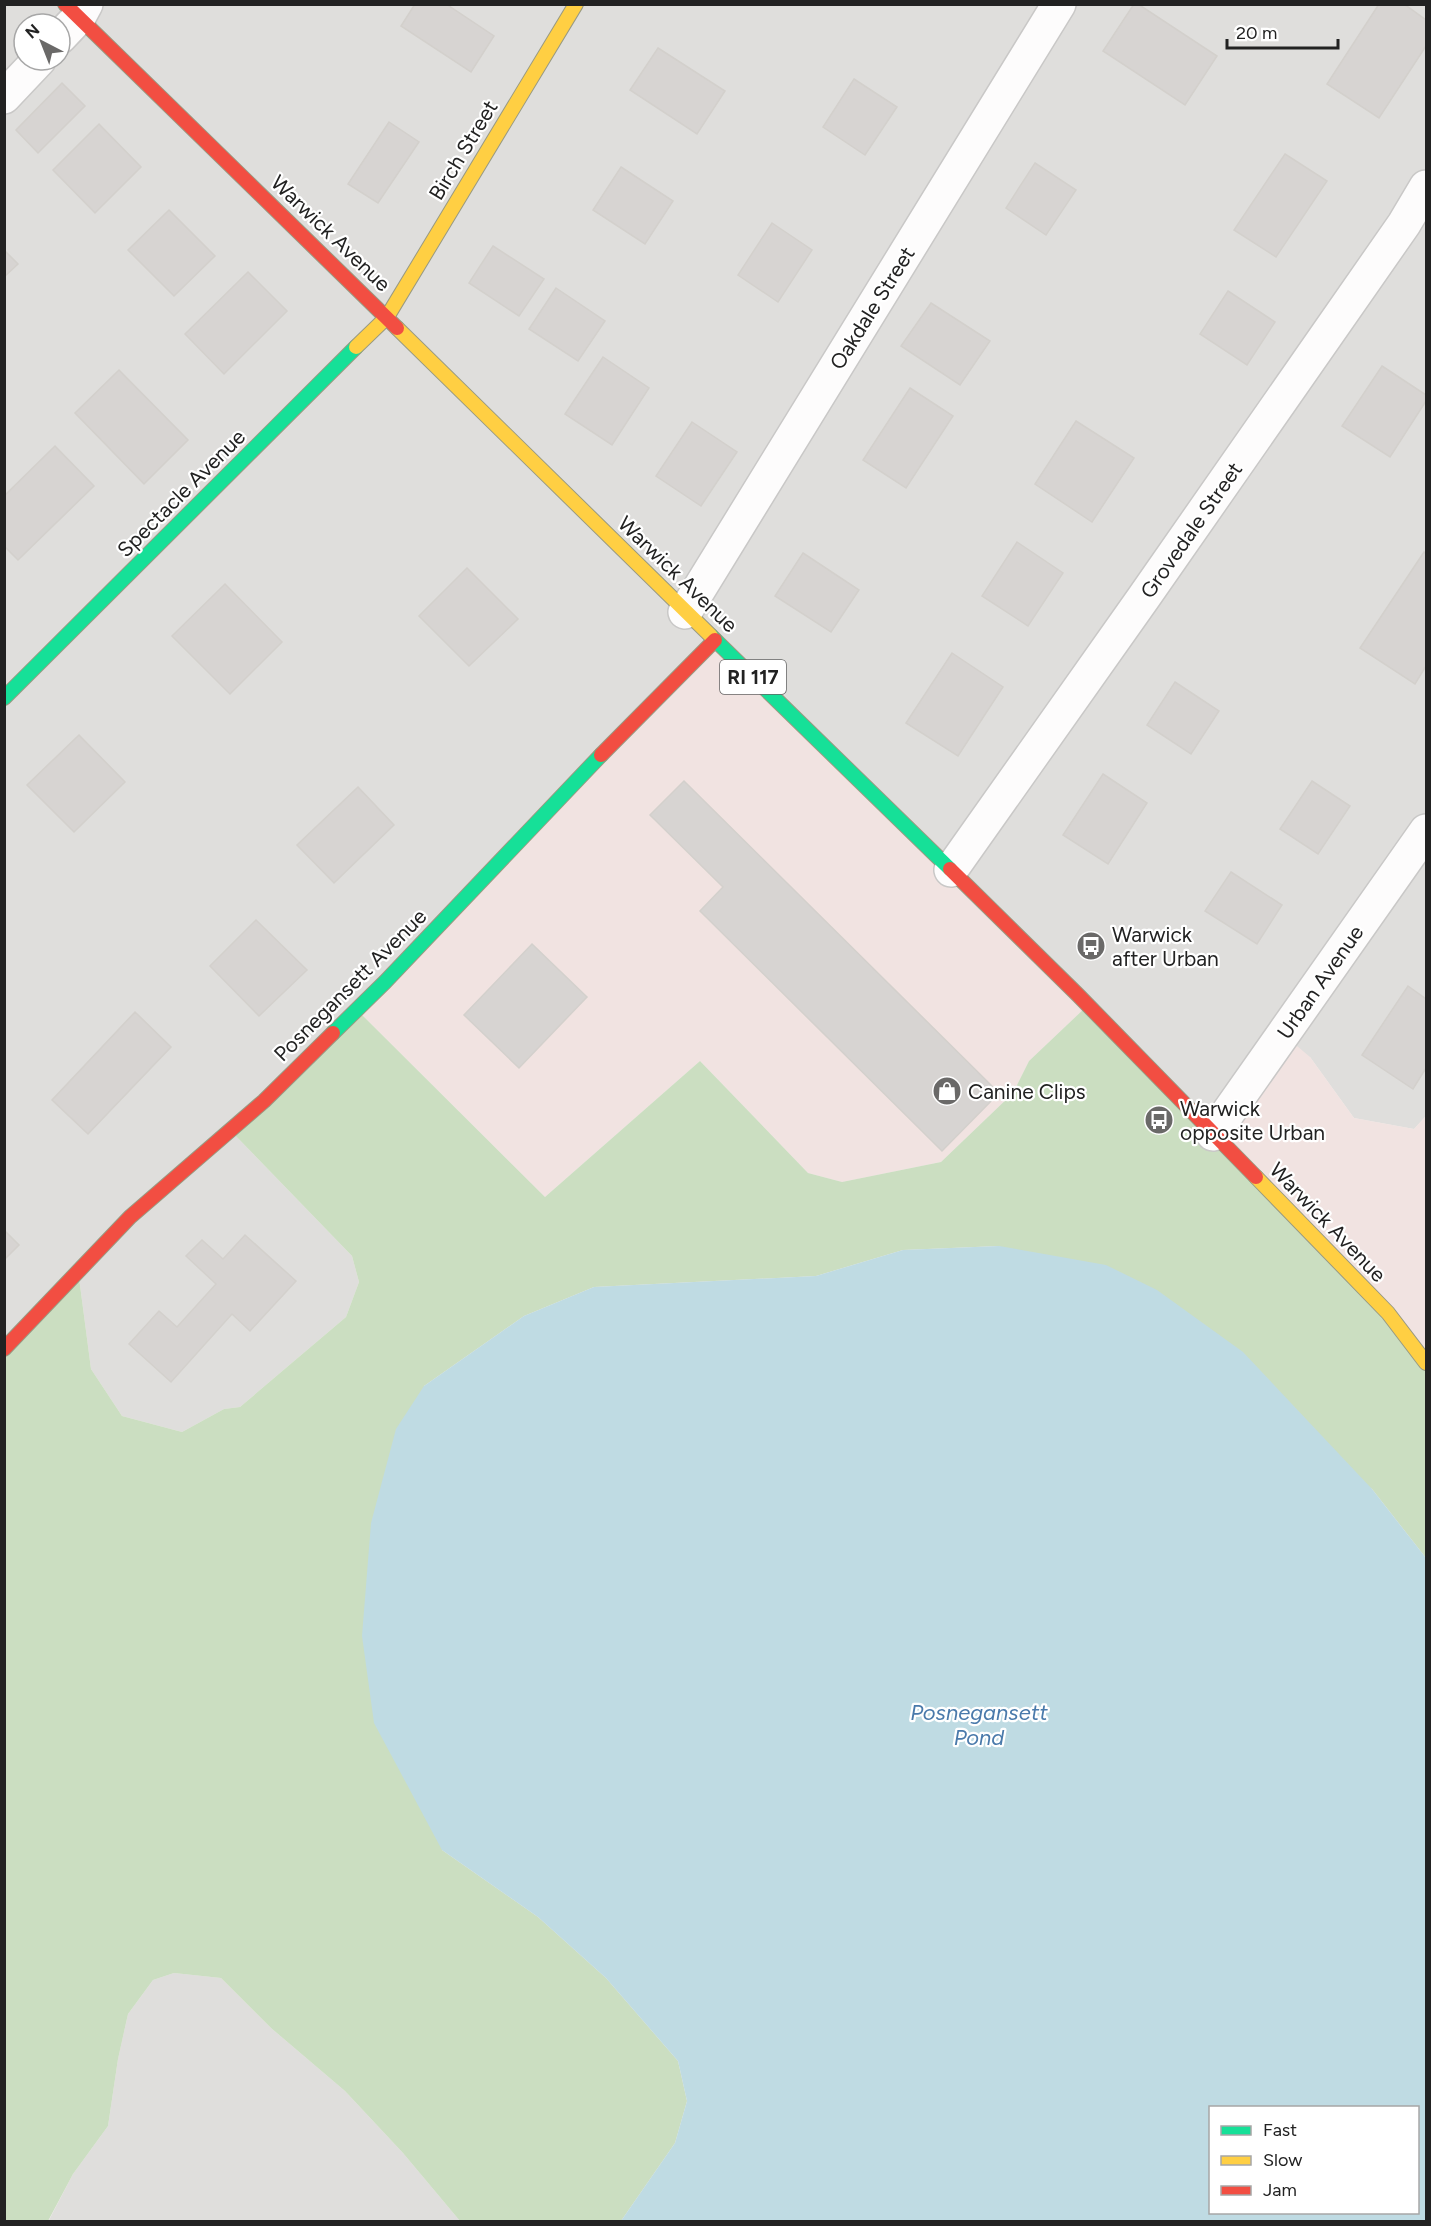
<svg xmlns="http://www.w3.org/2000/svg" width="1431" height="2226" font-family="Figtree,sans-serif">
<style>
.residential{fill:#dfdedc;fill-rule:evenodd}
.commercial{fill:#f1e3e1}
.forest{fill:#cbdec1}
.water{fill:#bfdbe3;fill-rule:evenodd}
.building{fill:#d7d4d2;stroke:#d3d0cc;stroke-width:1.5}
.lines{fill:none;stroke-linecap:round;stroke-linejoin:round}
.street-casing{stroke:#c9c8c7;stroke-width:36}
.fast-casing{stroke:#999a82;stroke-width:16}
.slow-casing{stroke:#999a82;stroke-width:16}
.jam-casing{stroke:#999a82;stroke-width:16}
.street{stroke:#fdfcfc;stroke-width:33}
.fast{stroke:#16e098;stroke-width:14}
.slow{stroke:#ffcf43;stroke-width:14}
.jam{stroke:#f24e42;stroke-width:14}
.labels{text-anchor:middle;dominant-baseline:central;stroke-width:4.5;stroke-linejoin:round;paint-order:stroke}
.shield{fill:#fff;stroke:#646464;stroke-width:1.5}
.shield-label{font-size:20px;font-weight:bold;fill:#222}
.street-label{font-size:21px;fill:#222;stroke:#fff}
.poi-label{font-size:21px;fill:#222;stroke:#fff;text-anchor:start}
.water-label{font-size:22px;font-style:italic;fill:#4a7aab;stroke:#fff}
</style>
<rect width="100%" height="100%" fill="#f0eeeb"/>
<g class="residential">
<path d="M 5,5 L 1426,5 L 1426,1116 L 1414,1129 L 1354,1118 L 1310,1057 L 1213,1126 L 723,646 L 230,1130 L 352,1256 L 359,1282 L 346,1317 L 240,1407 L 224,1409 L 182,1432 L 122,1416 L 91,1369 L 78,1270 L 5,1345 ZM 24,24 L 60,24 L 60,60 L 24,60 Z"/>
<polygon points="174,1973 221,1978 271,2028 345,2091 403,2153 460,2221 48,2222 73,2174 108,2126 118,2059 128,2014 153,1980"/>
</g>
<g class="commercial">
<polygon points="710,640 1087,1006 1029,1061 1013,1093 941,1162 842,1182 808,1173 700,1061 545,1197 353,1006"/>
<polygon points="1284,1035 1310,1057 1354,1118 1414,1129 1426,1116 1426,1359 1220,1137"/>
</g>
<polygon class="forest" points="353,1006 545,1197 700,1061 808,1173 842,1182 941,1162 1013,1093 1029,1061 1087,1006 1426,1359 1426,1558 1372,1489 999,1246 903,1250 816,1276 594,1287 524,1316 424,1386 442,1850 538,1917 606,1978 678,2061 687,2101 675,2143 621,2221 460,2221 403,2153 345,2091 271,2028 221,1978 174,1973 153,1980 128,2014 118,2059 108,2126 73,2174 48,2221 5,2221 4,1345 78,1270 91,1369 122,1416 182,1432 224,1409 240,1407 346,1317 359,1282 352,1256 230,1130"/>
<path class="water" d="M 999,1246 L 1106,1265 L 1157,1290 L 1243,1352 L 1372,1489 L 1426,1558 L 1426,2221 L 621,2221 L 675,2143 L 687,2101 L 678,2061 L 606,1978 L 538,1917 L 442,1850 L 374,1723 L 362,1636 L 371,1523 L 396,1429 L 424,1386 L 524,1316 L 594,1287 L 816,1276 L 903,1250 ZM 1210,2108 L 1418,2108 L 1418,2212 L 1210,2212 Z"/>
<g class="building">
<polygon points="415,4 446,4 494,36 471,72 401,26"/>
<polygon points="1134,4 1138,4 1217,56 1185,105 1103,51"/>
<polygon points="1379,4 1404,4 1426,20 1426,46 1379,118 1327,84"/>
<polygon points="658,48 725,91 697,134 630,90"/>
<polygon points="854,79 897,107 865,155 823,127"/>
<polygon points="62,83 85,106 38,153 16,130"/>
<polygon points="389,122 419,142 378,203 348,184"/>
<polygon points="99,124 141,167 95,213 53,170"/>
<polygon points="1285,154 1327,181 1276,257 1234,230"/>
<polygon points="1035,163 1076,190 1046,235 1006,208"/>
<polygon points="621,167 673,201 645,244 593,210"/>
<polygon points="169,210 215,256 174,296 128,250"/>
<polygon points="772,223 812,250 778,302 738,275"/>
<polygon points="493,246 544,279 519,316 469,283"/>
<polygon points="4,250 18,264 4,277"/>
<polygon points="248,272 287,311 224,374 185,334"/>
<polygon points="556,288 605,321 578,361 529,329"/>
<polygon points="1228,291 1275,322 1247,365 1200,334"/>
<polygon points="931,303 990,341 960,385 901,346"/>
<polygon points="603,357 649,388 612,445 565,414"/>
<polygon points="1382,366 1426,395 1426,401 1390,457 1342,426"/>
<polygon points="119,370 188,440 144,484 75,413"/>
<polygon points="910,388 953,416 906,488 863,460"/>
<polygon points="1076,421 1134,458 1092,522 1035,484"/>
<polygon points="692,422 737,452 701,506 656,476"/>
<polygon points="55,446 94,486 18,560 4,546 4,496"/>
<polygon points="1017,542 1063,573 1028,626 982,596"/>
<polygon points="1424,552 1426,554 1426,666 1415,684 1360,648"/>
<polygon points="803,553 859,590 831,632 775,596"/>
<polygon points="467,568 518,619 469,666 419,616"/>
<polygon points="225,584 282,642 230,694 172,636"/>
<polygon points="952,653 1003,687 958,756 906,723"/>
<polygon points="1175,682 1219,711 1191,754 1147,725"/>
<polygon points="79,735 125,782 74,832 27,785"/>
<polygon points="1103,774 1147,803 1108,864 1063,835"/>
<polygon points="684,781 999,1093 942,1151 700,911 723,887 650,815"/>
<polygon points="1312,781 1350,806 1318,854 1280,829"/>
<polygon points="358,787 394,825 334,883 297,845"/>
<polygon points="1231,872 1282,905 1257,944 1205,911"/>
<polygon points="256,920 307,970 259,1016 210,966"/>
<polygon points="532,944 587,997 519,1068 464,1015"/>
<polygon points="1408,986 1426,999 1426,1068 1413,1089 1362,1055"/>
<polygon points="135,1012 171,1047 88,1134 52,1100"/>
<polygon points="4,1230 19,1245 4,1260"/>
<polygon points="245,1235 296,1281 250,1331 232,1314 171,1382 129,1344 159,1311 177,1327 216,1284 186,1256 202,1240 223,1259"/>
</g>
<g class="lines">
<g class="street-casing">
<g id="street">
<polyline points="60,37 79,17 86,4"/>
<polyline points="4,97 39,60"/>
<polyline points="685,612 1059,4"/>
<polyline points="951,870 1144,597 1404,224 1426,187"/>
<polyline points="1213,1134 1426,831"/>
</g>
</g>
<g class="fast-casing">
<g id="fast">
<polyline points="711,636 950,869"/>
<polyline points="4,698 356,347"/>
<polyline points="333,1033 385,982 601,755"/>
</g>
</g>
<g class="slow-casing">
<g id="slow">
<polyline points="397,328 711,636"/>
<polyline points="356,347 387,317 576,4"/>
<polyline points="1256,1177 1388,1313 1426,1363"/>
</g>
</g>
<g class="jam-casing">
<g id="jam">
<polyline points="65,4 397,328"/>
<polyline points="601,755 715,640"/>
<polyline points="950,869 1078,995 1256,1177"/>
<polyline points="4,1349 130,1217 264,1101 333,1033"/>
</g>
</g>
<use href="#street" class="street"/>
<use href="#fast" class="fast"/>
<use href="#slow" class="slow"/>
<use href="#jam" class="jam"/>
</g>
<defs>
<g id="bus-disc" transform="scale(1.5)"><circle r="9.5" fill="#6a6968" stroke="#fff"/><path d="M-5-6H5V4H4V6H2V4H-2V6H-4V4H-5ZM-3.5-4V0h7V-4ZM-3.5 1.2v1.5H-2V1.2ZM2 1.2v1.5H3.5V1.2Z" fill="#fff"/></g>
<g id="shop-disc" transform="scale(1.5)"><circle r="9.5" fill="#6a6968" stroke="#fff"/><path d="M-5-2.5h2.3a2.7 3.5 0 0 1 5.4 0H5L5.5 6h-11ZM-1.5-2.5h3a1.5 2.3 0 0 0-3 0Z" fill="#fff"/></g>
</defs>
<g fill-rule="evenodd">
<use href="#bus-disc" x="1091" y="946"/>
<use href="#shop-disc" x="947" y="1091"/>
<use href="#bus-disc" x="1159" y="1120"/>
</g>
<g class="labels">
<rect class="shield" x="720" y="660" width="66" height="34" rx="4.5"/>
<g class="shield-label">
<text x="753" y="677">RI 117</text>
</g>
<g class="street-label">
<text transform="translate(463 150) rotate(-59)">Birch Street</text>
<text transform="translate(331 233) rotate(44)">Warwick Avenue</text>
<text transform="translate(872 308) rotate(-58)">Oakdale Street</text>
<text transform="translate(181 493) rotate(-45)">Spectacle Avenue</text>
<text transform="translate(1191 530) rotate(-55)">Grovedale Street</text>
<text transform="translate(678 574) rotate(44)">Warwick Avenue</text>
<text transform="translate(1320 982) rotate(-55)">Urban Avenue</text>
<text transform="translate(350 985) rotate(-45)">Posnegansett Avenue</text>
<text transform="translate(1328 1222) rotate(46)">Warwick Avenue</text>
</g>
<g class="poi-label">
<text x="1112" y="934">Warwick<tspan x="1112" dy="24">after Urban</tspan></text>
<text x="968" y="1091">Canine Clips</text>
<text x="1180" y="1108">Warwick<tspan x="1180" dy="24">opposite Urban</tspan></text>
</g>
<g class="water-label">
<text x="979" y="1712">Posnegansett<tspan x="979" dy="25">Pond</tspan></text>
</g>
</g>
<rect width="1431" height="2226" fill="none" stroke="#222222" stroke-width="12"/>
<rect x="1209" y="2106" width="210" height="108" fill="#ffffff" stroke="#a7a7a7" stroke-width="1.5"/>
<rect x="1221" y="2126" width="30" height="9" fill="#16e098" stroke="#a7a7a7" stroke-width="1.5"/>
<text x="1263" y="2136" font-size="18" fill="#222222">Fast</text>
<rect x="1221" y="2156" width="30" height="9" fill="#ffcf43" stroke="#a7a7a7" stroke-width="1.5"/>
<text x="1263" y="2166" font-size="18" fill="#222222">Slow</text>
<rect x="1221" y="2186" width="30" height="9" fill="#f24e42" stroke="#a7a7a7" stroke-width="1.5"/>
<text x="1263" y="2196" font-size="18" fill="#222222">Jam</text>
<g transform="translate(42 42) rotate(318)"><circle r="28" fill="#ffffff" stroke="#a7a7a7" stroke-width="1.5"/>
<path d="M0-4.5L10 22L0 15L-10 22Z" fill="#6a6968"/>
<text y="-9" font-size="16" font-weight="bold" text-anchor="middle" fill="#222222">N</text>
</g>
<path d="M1227 39v9h111v-9" fill="none" stroke="#222222" stroke-width="3"/>
<text x="1236" y="39" font-size="18" fill="#222222" stroke="#ffffff" stroke-width="4.5" paint-order="stroke">20 m</text>
</svg>
